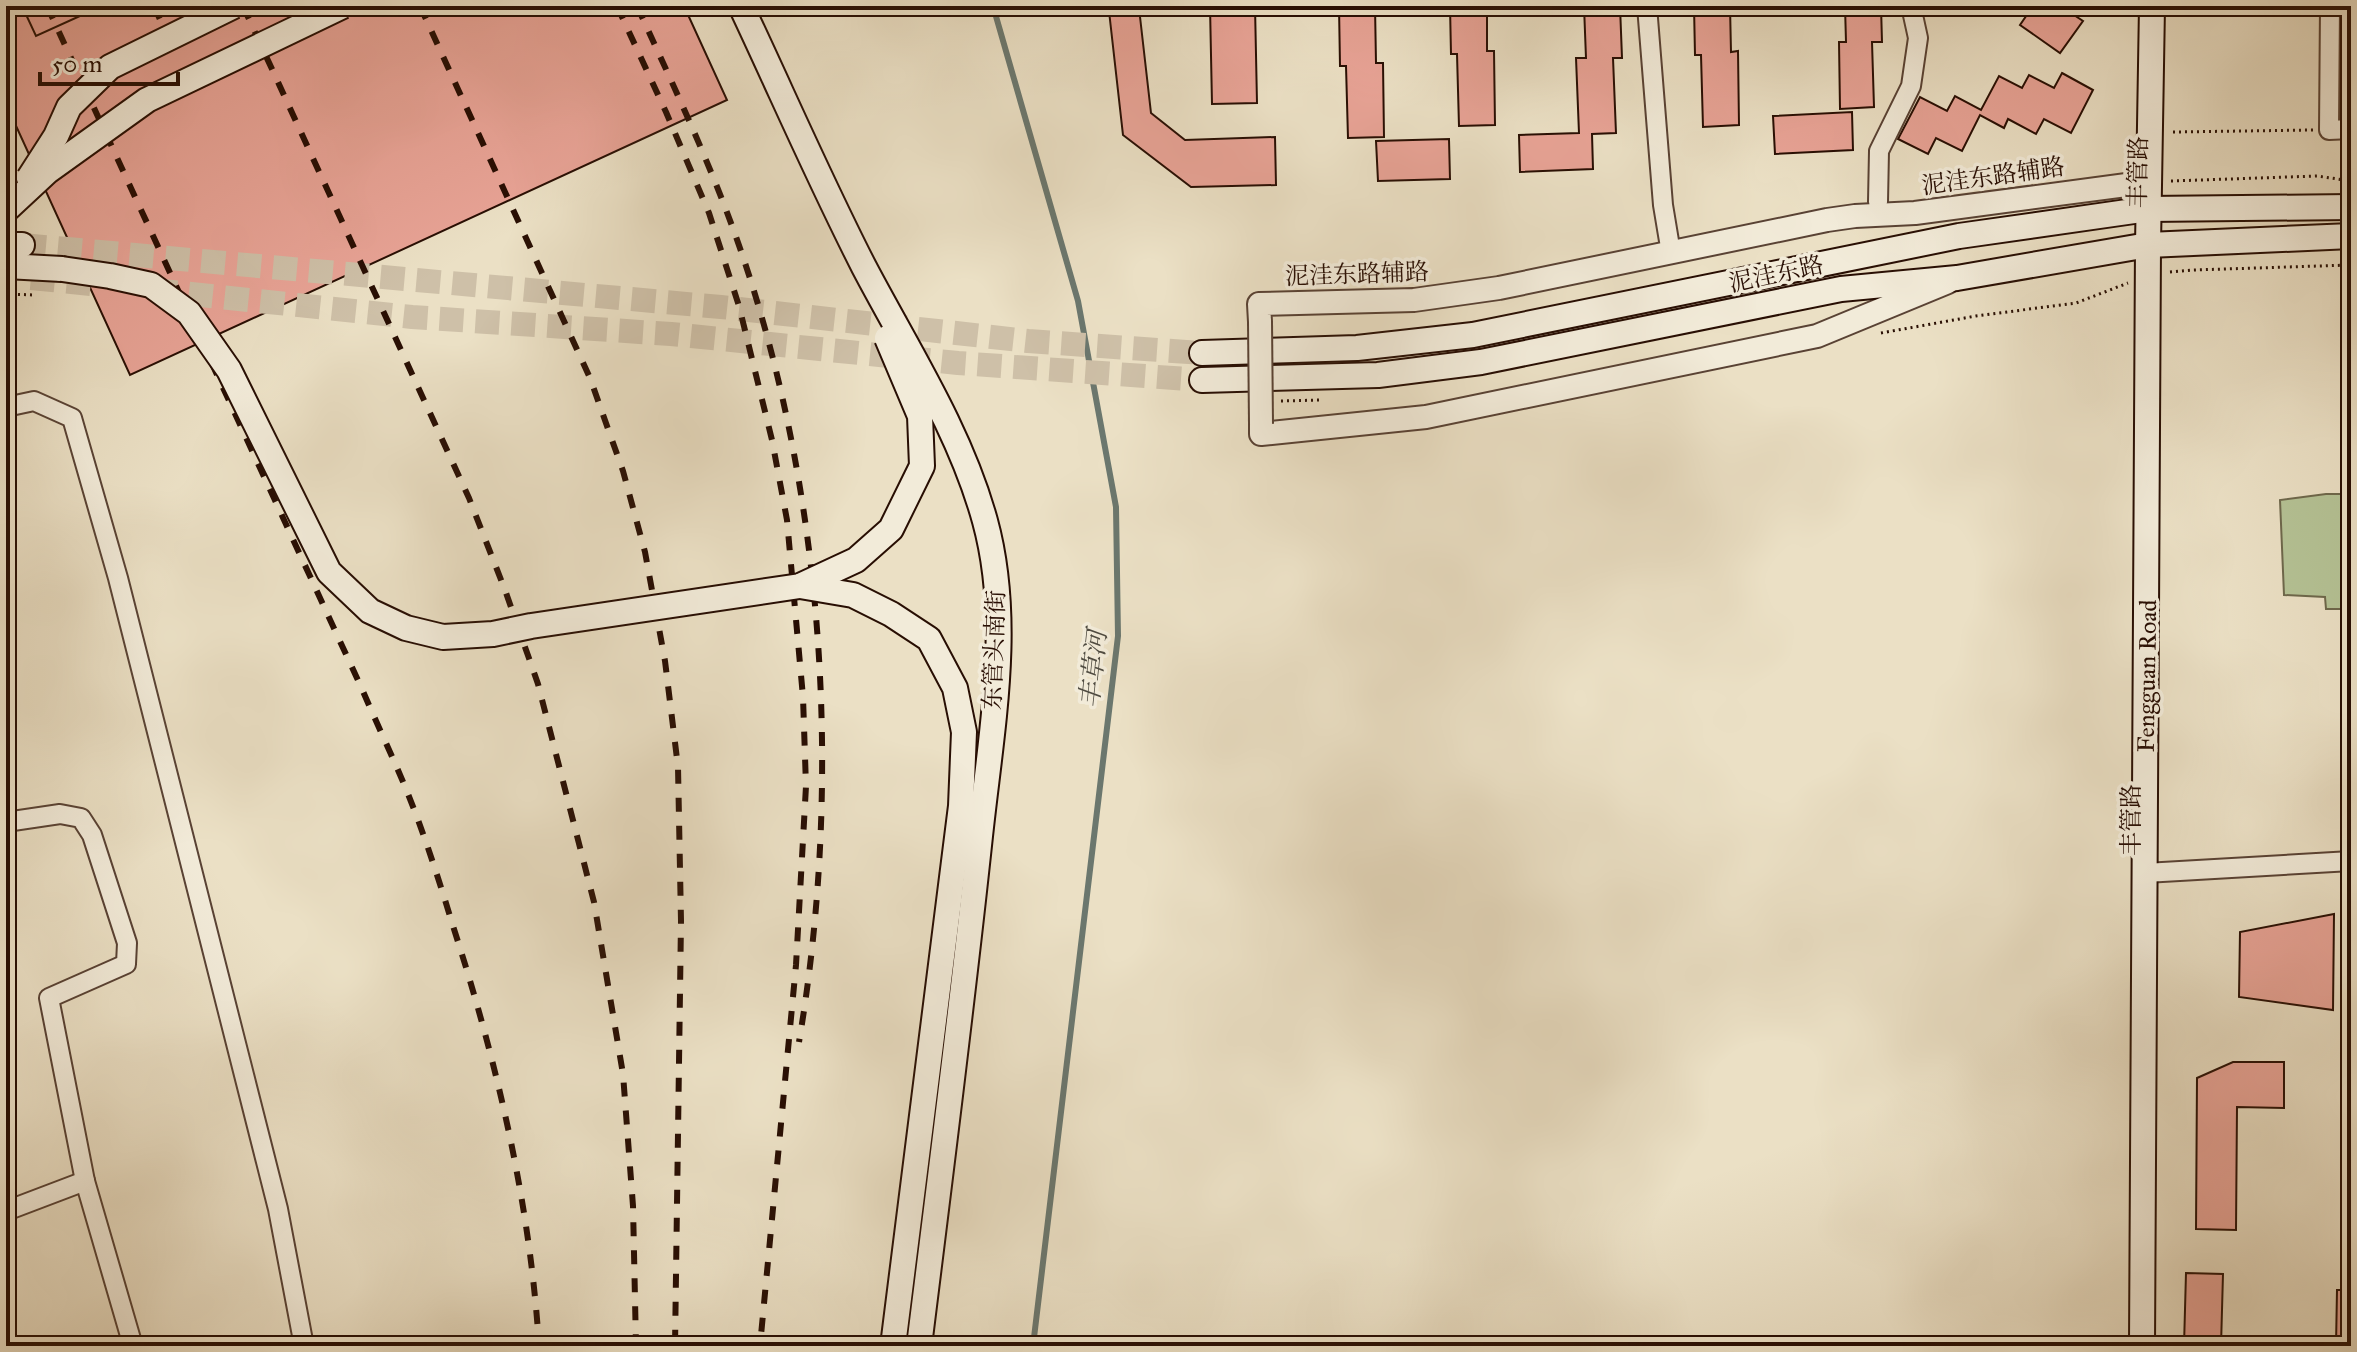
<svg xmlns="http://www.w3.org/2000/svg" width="2357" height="1352" font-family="'IM FELL Great Primer','Noto Serif SC',serif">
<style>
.green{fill:#b5c396;stroke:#6e684c;stroke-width:2}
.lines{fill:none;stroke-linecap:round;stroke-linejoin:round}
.stream{stroke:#6b776e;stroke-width:6}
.building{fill:#e8a396;stroke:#280e03;stroke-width:2}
.secondary-tunnel{stroke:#cec0a8;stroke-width:24;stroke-dasharray:24 12;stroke-linecap:butt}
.minor-casing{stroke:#594234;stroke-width:22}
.tertiary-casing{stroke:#594234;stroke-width:26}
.secondary-casing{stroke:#280e03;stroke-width:28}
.path{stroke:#280e03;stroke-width:3;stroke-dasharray:2 4;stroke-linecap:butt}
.minor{stroke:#f2ebd9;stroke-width:18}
.tertiary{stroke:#f2ebd9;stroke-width:22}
.secondary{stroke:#f2ebd9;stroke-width:24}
.rail{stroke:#280e03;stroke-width:6;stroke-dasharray:14 14;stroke-linecap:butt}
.tertiary-bridge-casing{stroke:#594234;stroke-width:26;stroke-linecap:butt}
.secondary-bridge-casing{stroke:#280e03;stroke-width:28;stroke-linecap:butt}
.tertiary-bridge{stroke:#f2ebd9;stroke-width:22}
.secondary-bridge{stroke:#f2ebd9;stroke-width:24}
.labels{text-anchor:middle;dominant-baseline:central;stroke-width:7;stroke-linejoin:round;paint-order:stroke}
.street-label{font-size:24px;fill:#280e03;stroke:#f2ebd9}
.water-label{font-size:26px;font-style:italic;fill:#4f4b41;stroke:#f2ebd9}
</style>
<rect width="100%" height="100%" fill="#ebe0c5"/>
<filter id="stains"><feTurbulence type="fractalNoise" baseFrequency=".0025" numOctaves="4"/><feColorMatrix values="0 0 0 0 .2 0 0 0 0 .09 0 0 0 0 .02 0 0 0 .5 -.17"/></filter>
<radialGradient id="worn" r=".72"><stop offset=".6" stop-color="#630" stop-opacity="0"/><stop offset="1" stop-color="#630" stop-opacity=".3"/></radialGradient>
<polygon class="green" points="2326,494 2351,494 2351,609 2326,609 2325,597 2284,595 2280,500"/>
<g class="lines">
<polyline class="stream" points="993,6 1078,301 1116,507 1118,636 1033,1346"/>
</g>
<g class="building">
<polygon points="6,6 684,6 727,100 130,375 6,104"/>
<polygon points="22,6 102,6 36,36"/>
<polygon points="1210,6 1255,6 1257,103 1212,104"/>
<polygon points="1339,6 1375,6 1376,63 1383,63 1384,137 1348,138 1346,66 1340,66"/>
<polygon points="1450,6 1487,6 1487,51 1494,51 1495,125 1459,126 1457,54 1451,54"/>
<polygon points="1584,6 1620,6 1622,58 1613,58 1616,133 1592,134 1593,169 1520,172 1519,135 1579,133 1576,58 1586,58"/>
<polygon points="1694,6 1730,6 1731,52 1738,51 1739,125 1703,127 1701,55 1695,55"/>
<polygon points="1845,6 1881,6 1882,42 1872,42 1874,107 1840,109 1839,42 1846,42"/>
<polygon points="2033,6 2076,6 2071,13 2083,21 2060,53 2020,25"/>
<polygon points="1139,8 1151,113 1185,140 1275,137 1276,185 1191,187 1123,135 1109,11"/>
<polygon points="2062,73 2093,90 2071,133 2044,119 2036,134 2008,119 2004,128 1980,115 1962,151 1936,138 1928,154 1898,139 1920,97 1947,111 1955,96 1981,110 1999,76 2022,88 2029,75 2054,88"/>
<polygon points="1852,112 1853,150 1775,154 1773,116"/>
<polygon points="1449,139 1450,179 1378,181 1376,141"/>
<polygon points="2334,914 2333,1010 2239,997 2240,932"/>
<polygon points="2344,1052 2351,1052 2351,1245 2341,1245"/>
<polygon points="2233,1062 2284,1062 2284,1108 2237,1107 2236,1230 2196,1229 2197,1078"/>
<polygon points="2186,1273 2223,1274 2221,1346 2184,1346"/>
<polygon points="2337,1290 2351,1290 2351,1346 2336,1346"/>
</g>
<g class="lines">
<g class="secondary-tunnel">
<polyline points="22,245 721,307 1028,341 1202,353"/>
<polyline points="31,278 100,285"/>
<polyline points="153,290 412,317 671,334 958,363 1202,380"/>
</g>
<g class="minor-casing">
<g id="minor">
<polyline points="1647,6 1663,205 1671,253"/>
<polyline points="2330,6 2329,130 2351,129"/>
<polyline points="1878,202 1879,151 1911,86 1918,38 1911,6"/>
<polyline points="6,407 34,401 72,418 118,578 278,1209 304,1346"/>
<polyline points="6,822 60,814 81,818 92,835 127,943 126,964 49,998 85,1181 133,1346"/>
<polyline points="2145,873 2351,861"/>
<polyline points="6,1211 85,1181"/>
</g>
</g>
<g class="tertiary-casing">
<g id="tertiary">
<polyline points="1260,322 1259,304 1414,300 1499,288 1827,220 1855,216 1915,213 2149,182"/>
<polyline points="1261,424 1261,434 1426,417 1817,336 1948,282"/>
</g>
</g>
<g class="secondary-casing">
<g id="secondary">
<polyline points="6,245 22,245"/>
<polyline points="6,266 62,269"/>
<polyline points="1202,353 1357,348 1473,335 1959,236 2148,209 2351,207"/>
<polyline points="1202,380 1378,375 1481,362 1841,289 1957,278 2148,245 2351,236"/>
<polyline points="2142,1346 2148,245 2152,6"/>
</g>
</g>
<g class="path">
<polyline points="2173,132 2313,130"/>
<polyline points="2171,181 2317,176 2351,181"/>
<polyline points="2170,272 2193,270 2351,265"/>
<polyline points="6,294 35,295"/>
<polyline points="1881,333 1976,316 2076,303 2128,283"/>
<polyline points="1281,401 1321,400"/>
</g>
<use href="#minor" class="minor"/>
<use href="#tertiary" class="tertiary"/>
<use href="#secondary" class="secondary"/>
<g class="rail">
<path d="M 47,6 L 362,689 C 376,722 392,755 406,789 C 424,833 439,880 453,926 C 497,1062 530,1203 539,1346"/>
<polyline points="154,6 162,24"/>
<polyline points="243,6 469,498 505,590 538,684 594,902 623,1074 633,1206 636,1346"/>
<polyline points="420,6 590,378 623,471 645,552 665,661 678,767 681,921 675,1346"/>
<polyline points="617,6 666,112 709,213 739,306 772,440 787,520 803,697 806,786 796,965 760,1346"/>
<path d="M 637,6 C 675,89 714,171 743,257 C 826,503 842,787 799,1042"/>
</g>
<g class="tertiary-bridge-casing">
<polyline id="tertiary-bridge" points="1260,322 1261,424"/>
</g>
<g class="secondary-bridge-casing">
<g id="secondary-bridge">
<path d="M 741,6 C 782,93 820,181 864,267 C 907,349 960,430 985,521 C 1013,623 991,732 980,836 C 962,1006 940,1176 919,1346"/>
<polyline points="29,178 56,136 69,107 110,67 234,6"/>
<polyline points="6,210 48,171 147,100 343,6"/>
<polyline points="62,269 110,276 151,285 189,313 229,370 329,572 370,611 406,628 443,637 493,634 531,626 800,586 856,560 891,529 922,466 920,416 887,338"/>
<polyline points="800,586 853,595 891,614 929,639 955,688 964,732 961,806 893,1346"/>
</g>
</g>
<use href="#tertiary-bridge" class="tertiary-bridge"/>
<use href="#secondary-bridge" class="secondary-bridge"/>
</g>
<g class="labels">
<g class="street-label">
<text transform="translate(2138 172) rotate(-89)">丰管路</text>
<text transform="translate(1993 176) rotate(-8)">泥洼东路辅路</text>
<text transform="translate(1357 274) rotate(-2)">泥洼东路辅路</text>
<text transform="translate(1776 274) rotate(-12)">泥洼东路</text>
<text transform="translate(994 650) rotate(-88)">东管头南街</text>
<text transform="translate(2147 676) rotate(-89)">Fengguan Road</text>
<text transform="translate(2131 820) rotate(-90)">丰管路</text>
</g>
<g class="water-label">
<text transform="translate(1093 669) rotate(-84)">丰草河</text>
</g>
</g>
<rect width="2357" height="1352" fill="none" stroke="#ebe0c5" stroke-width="32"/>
<rect x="8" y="8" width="2341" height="1336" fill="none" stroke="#280e03" stroke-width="4"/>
<rect x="16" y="16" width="2325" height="1320" fill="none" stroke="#280e03" stroke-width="2"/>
<path d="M40 72v12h138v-12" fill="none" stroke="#280e03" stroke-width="4"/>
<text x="52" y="72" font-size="24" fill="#280e03" stroke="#f2ebd9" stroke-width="6" paint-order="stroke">50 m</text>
<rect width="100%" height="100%" filter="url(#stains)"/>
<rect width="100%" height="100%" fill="url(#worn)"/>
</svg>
